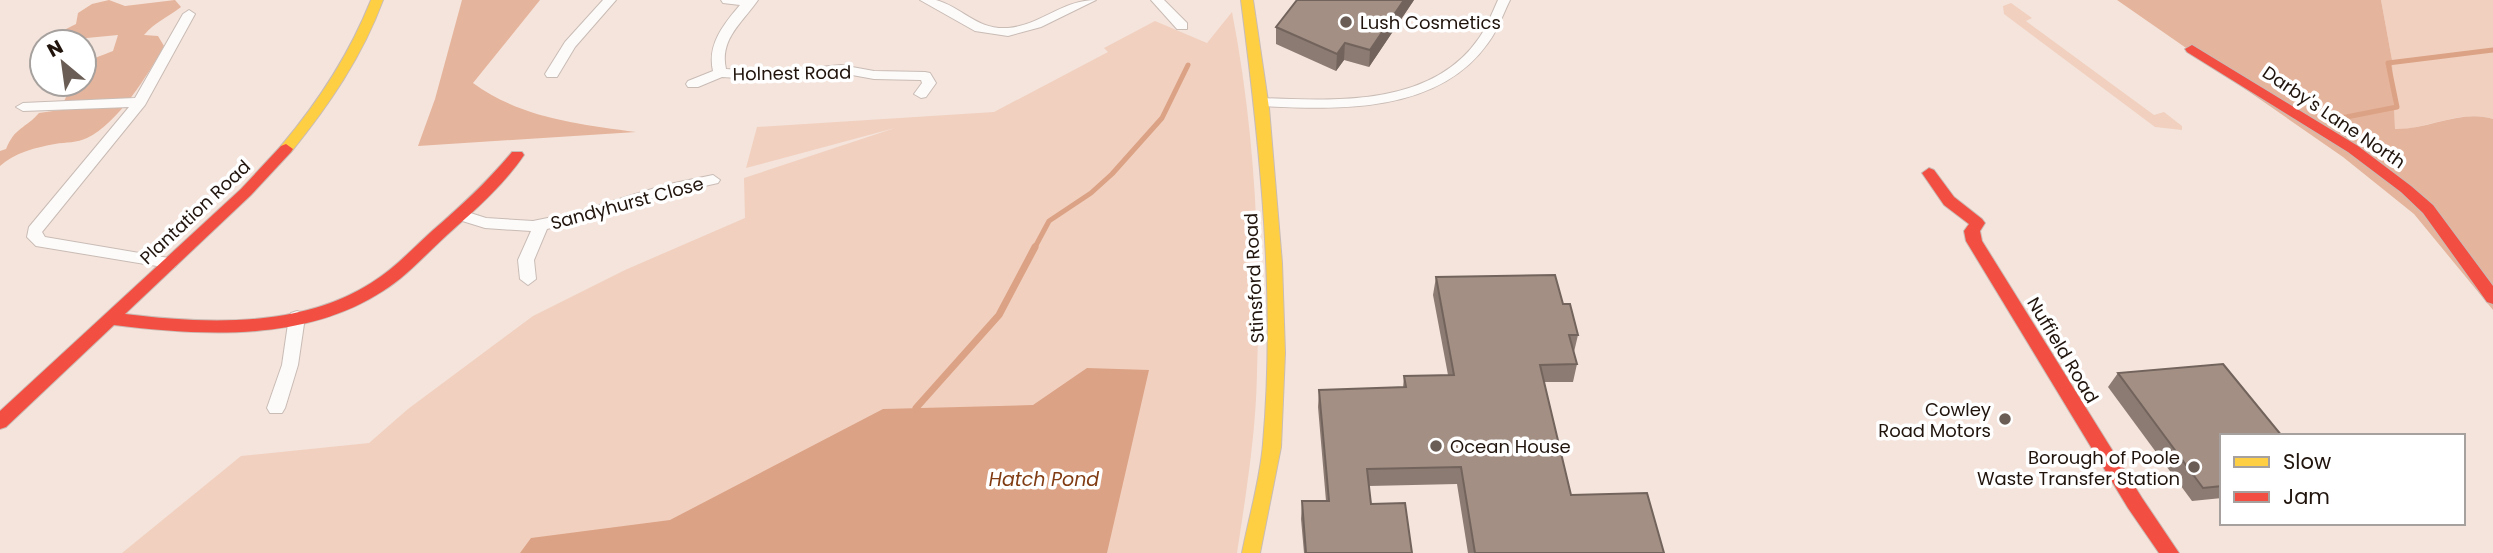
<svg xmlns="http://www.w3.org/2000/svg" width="2493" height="553" font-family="Poppins,sans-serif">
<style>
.green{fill:#f1d0bf}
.forest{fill:#e5b49c}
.water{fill:#dba285}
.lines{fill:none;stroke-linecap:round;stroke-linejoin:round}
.stream-far1{stroke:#dba285;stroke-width:5}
.stream{stroke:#dba285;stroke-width:7}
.street-casing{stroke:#c9bcb5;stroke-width:2}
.slow-casing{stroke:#c9bcb5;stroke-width:2}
.jam-casing{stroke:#c9bcb5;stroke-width:2}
.street{fill:#fdfbfa;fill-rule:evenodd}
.slow{fill:#ffcf43;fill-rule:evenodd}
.jam{fill:#f24e42;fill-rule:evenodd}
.wall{fill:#8c7b72}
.shaded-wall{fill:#72645c}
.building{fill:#a38f84;stroke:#72645c;stroke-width:2}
.poi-dot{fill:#6a5d55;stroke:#fff;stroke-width:2.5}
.labels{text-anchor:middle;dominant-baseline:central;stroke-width:7;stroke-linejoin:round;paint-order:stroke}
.poi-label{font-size:18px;fill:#20140d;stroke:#fff;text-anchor:start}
.street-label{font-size:18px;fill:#20140d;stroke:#fff}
.water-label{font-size:19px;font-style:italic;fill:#813c13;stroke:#fff}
</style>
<rect width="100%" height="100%" fill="#f4e4dc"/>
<g class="green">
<path d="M 2381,0 L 2493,0 L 2493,119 C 2461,109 2427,129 2395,130 L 2392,60 Z"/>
<polygon points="2011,3 2032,18 2026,21 2154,115 2164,112 2182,126 2182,130 2155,127 2004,14 2003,6"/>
<path d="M 1232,12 C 1255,130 1261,253 1257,373 C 1256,433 1246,494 1237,553 L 122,553 L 241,456 L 369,443 L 408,409 L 533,316 L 625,270 L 745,218 L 744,178 L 895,128 L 746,168 L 757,127 L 994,112 L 1108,52 L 1104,48 L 1155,21 L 1207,43 Z"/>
</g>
<g class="forest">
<path d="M 109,0 L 125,6 L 175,0 L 181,7 C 167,18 156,21 144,35 L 158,36 L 164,46 C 148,75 117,124 87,138 C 77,143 66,142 55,144 C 37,147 14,153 0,166 L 0,151 L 6,149 C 15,127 25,129 39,113 L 60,110 L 72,84 L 84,84 C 84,58 91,60 113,51 L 118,35 L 45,42 L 50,37 L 76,24 L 78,13 L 92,4 Z"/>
<path d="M 462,0 L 540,0 L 473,83 C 521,118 578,124 636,132 L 418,146 L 435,99 Z"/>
<path d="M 2117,0 L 2381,0 L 2392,60 L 2395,129 C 2428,130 2461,109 2493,119 L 2493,310 L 2414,214 L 2343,157 Z"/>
</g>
<polygon class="water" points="1087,368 1149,370 1107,553 520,553 531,538 670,520 883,409 1033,405"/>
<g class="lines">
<g class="stream-far1">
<polyline points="2331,120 2397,107 2388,63 2493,50"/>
<polyline points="1034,249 1049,221 1091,193 1112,174 1162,118 1188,65"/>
</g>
<polyline class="stream" points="916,408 999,315 1035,247"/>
<g class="street-casing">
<g id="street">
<polygon points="603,0 616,0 575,47 557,77 547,77 545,74 565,42"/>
<path d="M 721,0 L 758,0 C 743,22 719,39 726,69 L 769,72 L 841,65 L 874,71 L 925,72 L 930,73 L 936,83 L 926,97 L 921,98 L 914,94 L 922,83 L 921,80 L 874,79 L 841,73 L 769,80 L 722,77 L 698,87 L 688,87 L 686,84 L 688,81 L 713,71 C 707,45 723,25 740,5 L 723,3 Z"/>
<path d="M 920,0 C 925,0 932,0 936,0 C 962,7 976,30 1008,28 C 1041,25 1062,0 1096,0 L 1041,27 L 1008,36 L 975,31 Z"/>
<polygon points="1151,0 1164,0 1187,23 1187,29 1177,29"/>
<path d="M 1498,0 L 1510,0 C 1503,14 1498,30 1488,43 C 1438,114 1338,110 1261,106 L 1254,102 L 1261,98 C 1334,101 1432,107 1479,38 C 1487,27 1492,13 1498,0 Z"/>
<polygon points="189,10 195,14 145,105 42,232 45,237 169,258 177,263 175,267 169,268 36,246 27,237 29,227 129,107 23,111 16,107 23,103 135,98 183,14"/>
<polygon points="713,175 720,180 718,183 660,196 585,220 547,229 534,260 536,279 528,285 520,279 518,260 531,231 485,228 456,219 453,215 461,210 486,218 533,221 577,212 665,185"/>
<polygon points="297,311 303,313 305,317 298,365 285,408 282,413 270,413 267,408 282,365 289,317 291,313"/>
</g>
</g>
<g class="slow-casing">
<g id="slow">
<path d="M 371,0 L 383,0 C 362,57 329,105 291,152 L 281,152 L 279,149 L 281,146 C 319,101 349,55 371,0 Z"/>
<path d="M 1241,0 L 1253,0 L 1269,108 L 1282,263 L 1285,353 L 1281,447 L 1260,553 L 1242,553 C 1249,517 1260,480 1263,444 C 1276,296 1260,147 1241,0 Z"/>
</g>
</g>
<g class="jam-casing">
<g id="jam">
<polygon points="2192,45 2358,146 2411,186 2433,205 2493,286 2493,304 2487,302 2423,213 2401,192 2348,152 2187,52 2185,49"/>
<path d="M 286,144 L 293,149 L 291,152 L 251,195 L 125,314 C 206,324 300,328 371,283 C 394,269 412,249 432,231 C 461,206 488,181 512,152 L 522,152 L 524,155 C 503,186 474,211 447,235 C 426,254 407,276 383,291 C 305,342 203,336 114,325 L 6,427 L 0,429 L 0,411 L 241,189 L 281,146 Z"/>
<polygon points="1929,168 1934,170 1954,197 1982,219 1985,223 1980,231 1982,241 2142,498 2179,553 2159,553 2128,508 1966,241 1964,231 1969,224 1944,205 1922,173"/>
</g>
</g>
<use href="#street" class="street"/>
<use href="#slow" class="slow"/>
<use href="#jam" class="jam"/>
</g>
<g class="wall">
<polygon points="1414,0 1369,67 1344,60 1336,71 1276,44 1276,27"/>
<polygon points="1436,277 1563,304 1578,335 1574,352 1577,364 1573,382 1544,382 1571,495 1664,553 1468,553 1457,484 1369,486 1371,504 1412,553 1304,553 1301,519 1302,501 1326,501 1318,407 1319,390 1403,388 1404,376 1448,375 1433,295"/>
<polygon points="2118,373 2222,436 2222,498 2192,501 2108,387"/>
</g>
<g class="shaded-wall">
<polygon points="1404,0 1414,0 1369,67 1370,50"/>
<polygon points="1345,43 1344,60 1336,71 1337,54"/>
</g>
<g class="building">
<polygon points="1297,0 1404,0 1370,50 1345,43 1337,54 1276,27"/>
<polygon points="1555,275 1563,304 1570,304 1578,335 1569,335 1577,364 1540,365 1571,495 1647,493 1664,553 1475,553 1461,467 1367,469 1371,504 1405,503 1412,553 1306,553 1302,501 1329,501 1319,390 1406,387 1404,376 1454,375 1436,277"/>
<polygon points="2223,364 2282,436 2222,436 2222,486 2203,488 2118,373"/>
</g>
<g class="poi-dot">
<circle cx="1346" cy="22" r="7"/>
<circle cx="2005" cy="419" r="7"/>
<circle cx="1436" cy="446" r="7"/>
<circle cx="2194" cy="467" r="7"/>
</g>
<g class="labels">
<g class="poi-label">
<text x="1360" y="22">Lush Cosmetics</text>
<text x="1991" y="409" text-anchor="end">Cowley<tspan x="1991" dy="21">Road Motors</tspan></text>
<text x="1450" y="446">Ocean House</text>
<text x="2180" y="457" text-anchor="end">Borough of Poole<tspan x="2180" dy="21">Waste Transfer Station</tspan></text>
</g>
<g class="street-label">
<text transform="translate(792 73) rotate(-1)">Holnest Road</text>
<text transform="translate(2334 117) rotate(34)">Darby's Lane North</text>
<text transform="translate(627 203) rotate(-15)">Sandyhurst Close</text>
<text transform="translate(195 212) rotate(-43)">Plantation Road</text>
<text transform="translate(1254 278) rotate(-93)">Stinsford Road</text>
<text transform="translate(2063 350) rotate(59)">Nuffield Road</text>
</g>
<g class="water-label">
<text x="1044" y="479">Hatch Pond</text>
</g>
</g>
<rect x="2220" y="434" width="245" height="91" fill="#ffffff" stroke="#a6a19e" stroke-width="2"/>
<rect x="2234" y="457" width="35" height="10" fill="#ffcf43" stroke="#a6a19e" stroke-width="2"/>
<text x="2283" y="469" font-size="21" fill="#20140d">Slow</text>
<rect x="2234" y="492" width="35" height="10" fill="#f24e42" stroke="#a6a19e" stroke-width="2"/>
<text x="2283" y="504" font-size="21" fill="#20140d">Jam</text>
<g transform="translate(63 63) rotate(331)"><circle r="33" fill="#ffffff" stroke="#a6a19e" stroke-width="2"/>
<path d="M0-5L12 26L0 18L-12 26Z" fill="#6a5d55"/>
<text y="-10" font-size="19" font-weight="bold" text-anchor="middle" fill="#20140d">N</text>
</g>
</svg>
